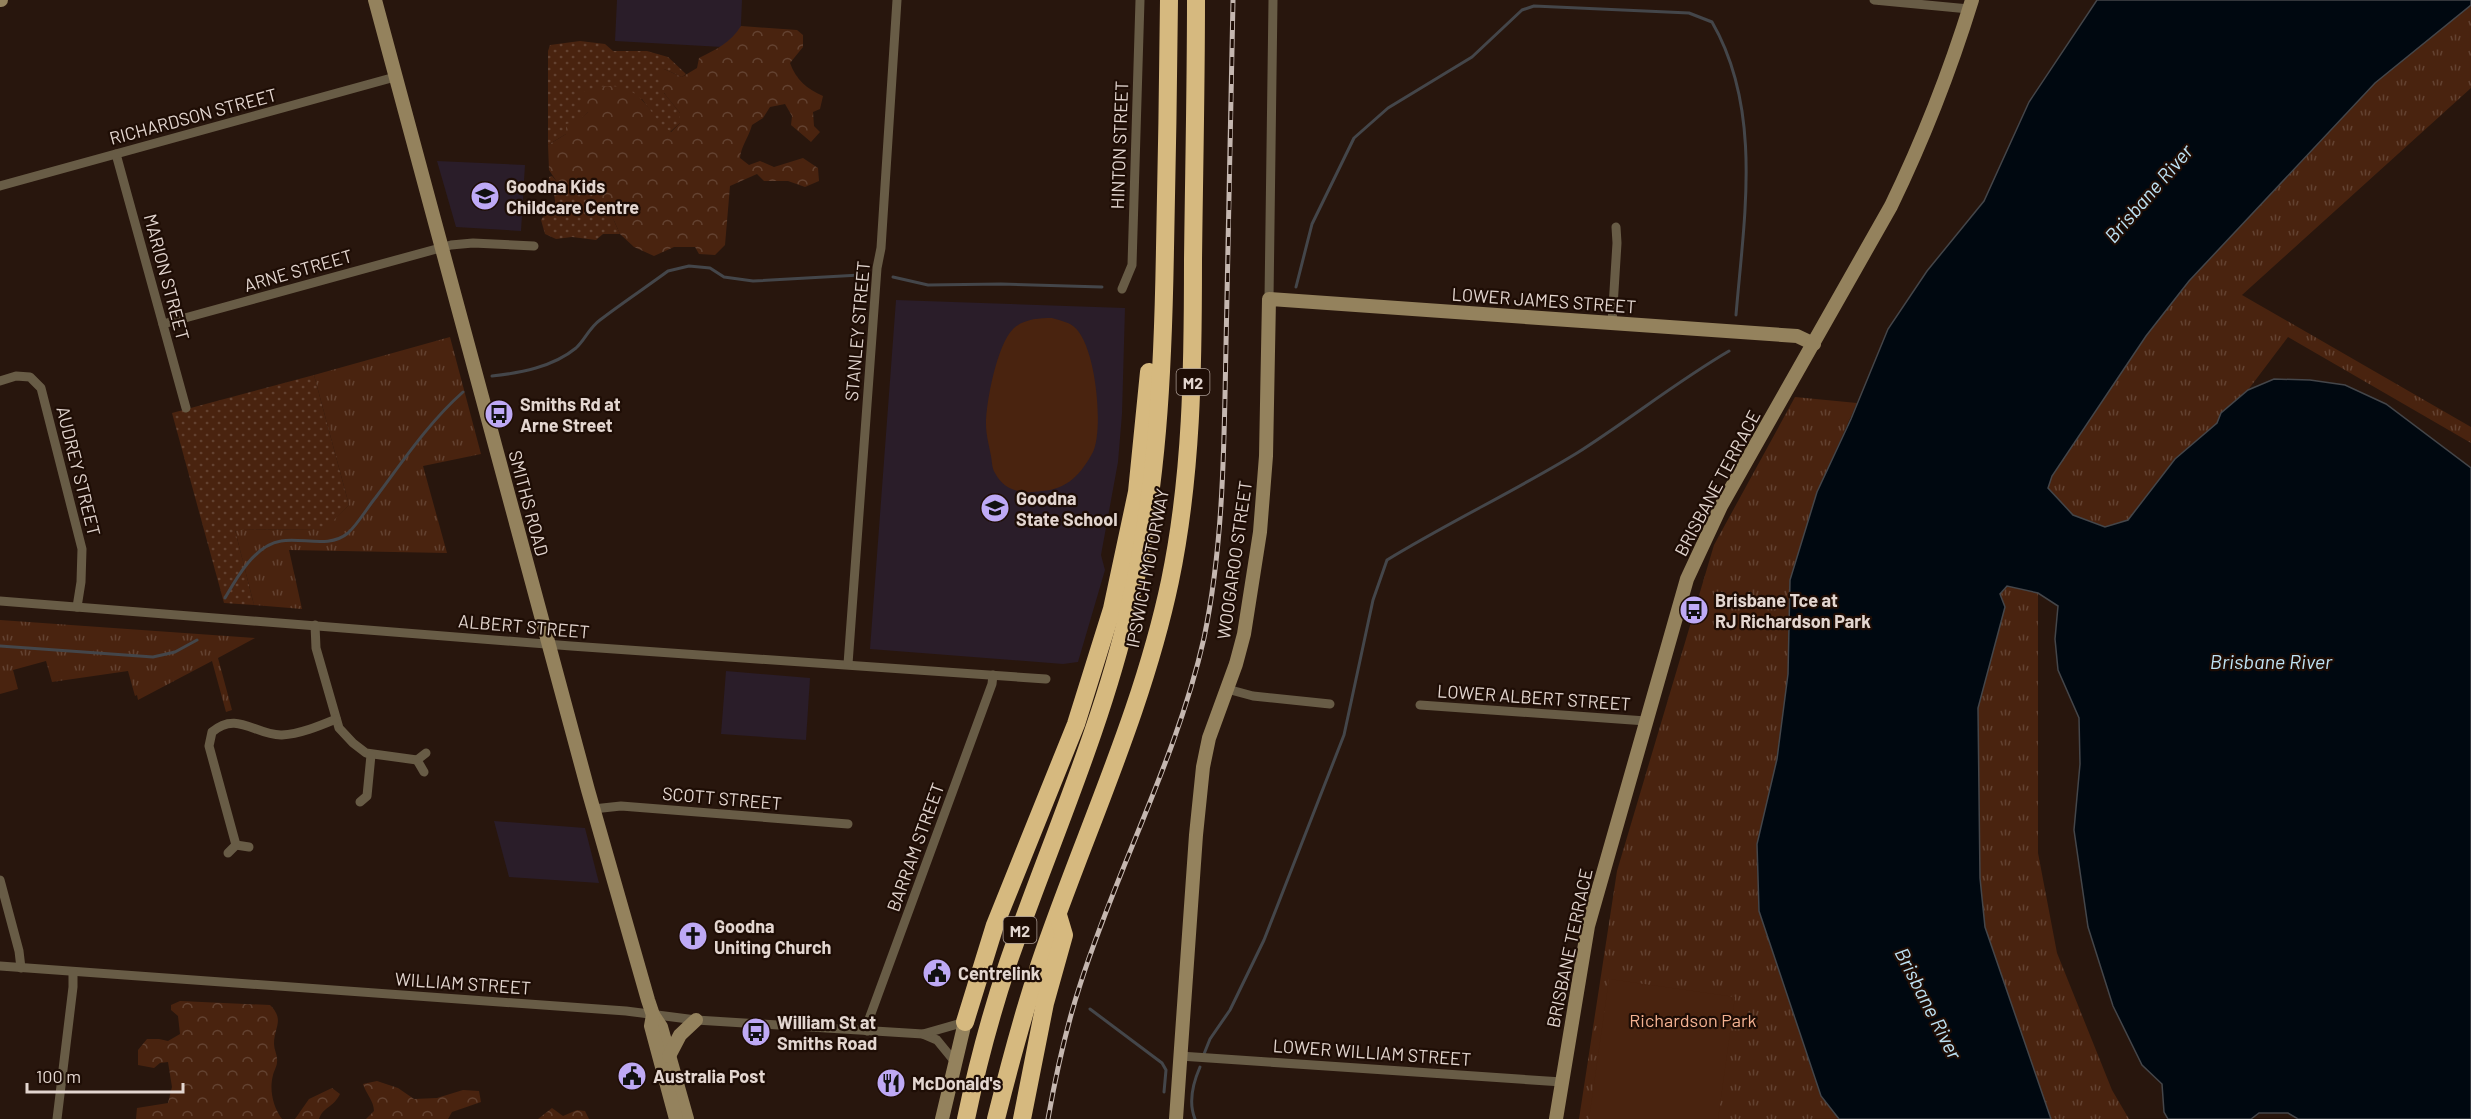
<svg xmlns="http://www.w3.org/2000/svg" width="2471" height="1119" font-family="Barlow,sans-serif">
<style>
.education{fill:#2a1d29}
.grass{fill:url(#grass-dots)}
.forest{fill:url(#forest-crowns)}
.park{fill:url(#park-tufts)}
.pitch{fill:#49230f}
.water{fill:#000810;stroke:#44464a;stroke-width:1.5}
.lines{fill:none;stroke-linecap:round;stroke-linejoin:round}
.stream{stroke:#44464a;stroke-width:3}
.street{stroke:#685c46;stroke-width:9}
.secondary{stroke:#94825d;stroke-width:14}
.highway{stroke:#d6b97f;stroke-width:18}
.rail-casing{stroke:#c5b7b0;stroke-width:5}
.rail{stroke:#1e0d05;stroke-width:3;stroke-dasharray:9;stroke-linecap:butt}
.labels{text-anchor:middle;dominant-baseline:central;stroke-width:4.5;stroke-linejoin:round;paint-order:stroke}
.shield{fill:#1e0d05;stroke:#a89a93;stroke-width:1.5}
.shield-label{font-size:16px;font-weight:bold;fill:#e3d6d0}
.street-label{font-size:18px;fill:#e3d6d0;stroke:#1e0d05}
.poi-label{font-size:18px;font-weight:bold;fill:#e3d6d0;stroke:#1e0d05;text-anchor:start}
.park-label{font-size:18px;fill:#f4b292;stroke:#1e0d05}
.water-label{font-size:20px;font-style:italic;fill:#bee2f4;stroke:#1e0d05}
</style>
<defs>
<pattern id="grass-dots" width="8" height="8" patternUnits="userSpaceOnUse" patternTransform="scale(1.5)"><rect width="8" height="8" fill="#49230f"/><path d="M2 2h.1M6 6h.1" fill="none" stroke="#634231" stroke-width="1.8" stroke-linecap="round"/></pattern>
<pattern id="forest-crowns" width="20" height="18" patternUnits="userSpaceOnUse" patternTransform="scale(1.5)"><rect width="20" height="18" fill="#49230f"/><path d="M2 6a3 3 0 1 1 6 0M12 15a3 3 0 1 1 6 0" fill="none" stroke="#634231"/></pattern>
<pattern id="park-tufts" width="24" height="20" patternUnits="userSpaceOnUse" patternTransform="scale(1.5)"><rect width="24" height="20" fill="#49230f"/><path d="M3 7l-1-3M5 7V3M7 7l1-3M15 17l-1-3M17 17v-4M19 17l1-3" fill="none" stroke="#634231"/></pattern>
</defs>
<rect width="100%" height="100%" fill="#28160d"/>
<g class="education">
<polygon points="617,0 742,0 740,48 615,41"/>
<polygon points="437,161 525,165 521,231 456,227"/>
<polygon points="896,300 1125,308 1122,414 1118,462 1101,555 1105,570 1078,662 1063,664 870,649"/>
<polygon points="726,671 810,678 806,740 721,734"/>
<polygon points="494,821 585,828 599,883 509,877"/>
</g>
<g class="grass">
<polygon points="580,41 605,44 613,51 647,51 668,57 686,74 682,77 664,69 664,93 680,113 680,123 670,132 661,126 642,99 588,112 566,134 548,145 548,51 550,45"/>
<path d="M 552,176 L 560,185 L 571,186 L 584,180 L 606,185 L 594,198 L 611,214 L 620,234 L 603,234 L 596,240 L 572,237 L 556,239 L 545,234 L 541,220 L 547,210 L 555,205 C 556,194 550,188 549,177 Z"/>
<polygon points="314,375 349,505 326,529 235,530 254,605 224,603 172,413"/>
</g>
<g class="forest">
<path d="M 741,26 L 797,30 L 803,35 L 803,47 L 790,63 C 796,80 807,89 823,96 L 820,109 L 813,112 L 814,126 L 820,132 L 811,142 L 791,125 L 792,116 L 785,104 L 770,107 L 763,118 L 752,125 C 749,137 741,146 740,158 L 749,165 L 760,161 L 774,167 L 803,158 L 818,168 L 819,181 L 805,187 L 788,181 L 764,181 L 757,174 L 730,186 L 725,245 L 715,255 L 699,254 L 695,247 L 674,247 L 654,256 L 634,247 L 620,234 L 611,214 L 593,198 L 605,185 L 584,180 L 571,186 L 559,185 L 549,170 L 548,145 L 566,134 L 566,124 L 577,122 L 588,112 L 581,106 L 583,92 C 603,83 627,83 643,101 C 653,112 658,124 671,132 L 680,123 L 680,113 C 671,101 658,90 658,74 L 664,69 L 682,77 L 697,68 L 699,58 C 717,49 730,43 741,26 Z"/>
<path d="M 180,1001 L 270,1005 C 285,1020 274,1027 274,1044 C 274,1050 278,1056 277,1062 C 277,1066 274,1071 273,1075 C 269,1090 273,1107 282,1119 L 136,1119 L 137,1108 L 168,1103 L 172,1087 L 168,1062 L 160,1063 L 154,1068 L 138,1065 L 138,1050 L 147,1039 L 159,1039 L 168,1041 L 180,1034 L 178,1016 L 171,1010 L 171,1005 Z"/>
<path d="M 377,1081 L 398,1088 L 414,1099 L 437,1098 L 463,1090 L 479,1091 L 481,1102 L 452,1112 L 448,1119 L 366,1119 L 374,1111 C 374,1101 366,1094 363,1084 Z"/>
<path d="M 332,1088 L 340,1094 C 334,1107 323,1107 319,1119 L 295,1119 L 309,1099 Z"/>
<polygon points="552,1108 563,1116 577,1110 585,1111 589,1119 538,1119"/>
</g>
<g class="park">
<polygon points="2471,5 2471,88 2242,295 2471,427 2471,443 2288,337 2248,390 2221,413 2217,423 2175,459 2128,520 2105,527 2073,515 2048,488 2052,476 2146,336 2189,281 2375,83"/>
<polygon points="450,337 481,454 423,466 447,553 289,550 302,609 254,605 235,530 325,529 349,505 314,375"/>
<polygon points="1795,397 1857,403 1817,492 1790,580 1788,674 1777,759 1757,844 1759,911 1821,1096 1839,1119 1579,1119 1617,871 1714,545"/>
<polygon points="2007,586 2038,593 2038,853 2057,953 2112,1090 2129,1119 2051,1119 1985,927 1980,878 1978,708 2005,607 2000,594"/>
<polygon points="0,620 255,638 218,658 232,710 226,712 212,661 138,700 137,695 135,696 128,671 52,682 46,661 13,670 18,689 0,694"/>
</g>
<g class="pitch">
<path d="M 1052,318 C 1058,320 1068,322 1073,326 C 1096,342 1104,429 1093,452 C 1081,474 1068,489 1042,491 C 1023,494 1005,492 995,473 C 992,469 992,461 991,456 C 989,445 986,435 986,424 C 986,402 997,345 1013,329 C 1023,319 1039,318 1052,318 Z"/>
<polygon points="1609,979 1735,997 1718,1119 1589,1119"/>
</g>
<polygon class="water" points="2097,0 2471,0 2471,5 2375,83 2189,281 2146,336 2052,476 2048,488 2073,515 2105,527 2128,520 2175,459 2217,423 2221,413 2248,390 2274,379 2310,380 2345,385 2386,404 2471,468 2471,1119 2298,1119 2288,1113 2259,1113 2251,1119 2168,1119 2164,1112 2162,1084 2142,1065 2113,1006 2088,927 2074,830 2080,764 2079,718 2058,670 2055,639 2058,606 2038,593 2007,586 2000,594 2005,607 1978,708 1980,878 1985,927 2051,1119 1839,1119 1821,1096 1759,911 1757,844 1777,759 1788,674 1790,580 1817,492 1851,419 1888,329 1927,271 1984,201 2029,102"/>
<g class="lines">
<g class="stream">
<polyline points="893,277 928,285 1001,284 1102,287"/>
<path d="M 1296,287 L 1312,224 L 1354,138 L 1388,108 L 1472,57 L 1522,10 L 1534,6 L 1689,13 L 1712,22 C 1763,110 1744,218 1736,315"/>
<path d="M 492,376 C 520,373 553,367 576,348 C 585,340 589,328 600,320 C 622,303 645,288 668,271 L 689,266 L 710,268 L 724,277 L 753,281 L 860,275"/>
<path d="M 225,598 C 237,577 255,545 281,541 C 302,537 329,549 348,533 C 358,524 367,508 376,497 C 403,461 429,422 463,392"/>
<polyline points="0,646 153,657 175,652 197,640"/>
<polyline points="1090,1009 1162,1063 1166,1070 1164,1092"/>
<path d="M 1204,1054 L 1210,1039 L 1230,1010 L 1264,940 L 1344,735 L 1373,600 L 1387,560 C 1449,522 1515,491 1577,453 C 1629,420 1676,382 1729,351"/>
<path d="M 1195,1119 C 1188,1102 1193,1083 1200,1067"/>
</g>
<g class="street">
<polyline points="1874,0 1969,9"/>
<polyline points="116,154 186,408"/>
<polyline points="0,186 395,77"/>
<polyline points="1122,289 1132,265 1140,0"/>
<polyline points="1269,299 1273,0"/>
<polyline points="1612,323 1617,243 1616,227"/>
<polyline points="163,324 451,245 473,243 534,246"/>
<polyline points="0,381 16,376 30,377 41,388 82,549 81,582 77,607"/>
<polyline points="0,601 571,646 1046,679"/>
<polyline points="315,625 316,648 339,728 353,743 366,753 417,760"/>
<polyline points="848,664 877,268 881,248 897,0"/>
<polyline points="1227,689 1253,696 1330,704"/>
<polyline points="1420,705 1646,721"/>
<polyline points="424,772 417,760 426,753"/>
<polyline points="360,802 367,796 371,755"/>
<polyline points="593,809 621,806 848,824"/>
<polyline points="236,845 249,847"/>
<path d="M 228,853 L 236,845 L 209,746 L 212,732 C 237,710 256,736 282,735 C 300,734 319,726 336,719"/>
<polyline points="0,880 19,951 21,968"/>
<polyline points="0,966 626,1011 696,1020 923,1034 937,1040 955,1062"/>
<polyline points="867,1031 869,1019 992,684 993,675"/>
<polyline points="923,1034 965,1022"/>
<polyline points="1180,1056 1562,1082"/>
<polyline points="57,1119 73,987 73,972"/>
</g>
<g class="secondary">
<polyline points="0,0 1,0"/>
<polyline points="375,0 588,790 648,1000 653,1015 661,1027 687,1119"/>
<polyline points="653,1015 651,1026 676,1119"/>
<polyline points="669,1056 680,1035 696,1020"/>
<polyline points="942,1119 965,1022"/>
<polyline points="1176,1119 1196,835 1203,767 1209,738 1236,664 1244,634 1260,532 1266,456 1269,299 1797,336 1814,344"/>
<path d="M 1556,1119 L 1588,926 L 1687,579 L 1721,506 L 1891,206 C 1923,140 1950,71 1972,0"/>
</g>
<g class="highway">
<polyline points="965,1022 995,925 1076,724 1112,609 1137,492 1149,372"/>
<path d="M 966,1119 C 977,1066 991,1014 1008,963 C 1049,845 1101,730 1129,609 C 1158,490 1163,369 1165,248 C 1167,165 1168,83 1169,0"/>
<path d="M 996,1119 C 1009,1067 1023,1014 1040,963 C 1083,836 1142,714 1170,581 C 1192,475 1193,368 1193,260 C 1194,173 1196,87 1196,0"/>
<polyline points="1022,1119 1045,1003 1064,935 1058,915"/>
</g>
<g class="rail-casing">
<path id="rail" d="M 1048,1119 C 1056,1074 1066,1028 1080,985 C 1117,868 1177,758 1204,638 C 1224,542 1224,443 1226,345 C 1229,230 1231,115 1233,0"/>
</g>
<use href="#rail" class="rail"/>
</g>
<defs>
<g id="school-disc" transform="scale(1.5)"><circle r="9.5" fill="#bea9f5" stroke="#1e0d05"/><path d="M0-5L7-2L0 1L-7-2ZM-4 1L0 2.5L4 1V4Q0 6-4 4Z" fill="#111"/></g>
<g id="bus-disc" transform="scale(1.5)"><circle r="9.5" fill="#bea9f5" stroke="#1e0d05"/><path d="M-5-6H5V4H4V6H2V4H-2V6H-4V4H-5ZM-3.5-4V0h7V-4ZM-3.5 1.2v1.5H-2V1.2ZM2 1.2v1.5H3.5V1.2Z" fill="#111"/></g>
<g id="church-disc" transform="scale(1.5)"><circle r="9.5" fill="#bea9f5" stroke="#1e0d05"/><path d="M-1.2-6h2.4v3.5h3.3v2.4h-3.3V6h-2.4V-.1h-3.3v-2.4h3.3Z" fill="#111"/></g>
<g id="civic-disc" transform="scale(1.5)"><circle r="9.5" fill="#bea9f5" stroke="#1e0d05"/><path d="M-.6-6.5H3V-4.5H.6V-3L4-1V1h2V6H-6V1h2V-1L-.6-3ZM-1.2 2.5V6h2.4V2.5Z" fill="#111"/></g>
<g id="restaurant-disc" transform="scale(1.5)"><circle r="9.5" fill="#bea9f5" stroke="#1e0d05"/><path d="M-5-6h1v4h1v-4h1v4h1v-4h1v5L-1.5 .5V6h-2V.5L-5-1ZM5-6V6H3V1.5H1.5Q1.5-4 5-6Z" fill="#111"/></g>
</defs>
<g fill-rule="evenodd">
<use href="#school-disc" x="485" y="196"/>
<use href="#bus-disc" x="499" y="414"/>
<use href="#school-disc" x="995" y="508"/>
<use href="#bus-disc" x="1694" y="610"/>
<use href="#church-disc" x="693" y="936"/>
<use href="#civic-disc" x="937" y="973"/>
<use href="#bus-disc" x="756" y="1032"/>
<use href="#civic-disc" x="632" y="1076"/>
<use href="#restaurant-disc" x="891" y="1083"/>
</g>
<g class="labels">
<g class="shield">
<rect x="1176.5" y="369" width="33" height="26" rx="4.5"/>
<rect x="1003.5" y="917" width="33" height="26" rx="4.5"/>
</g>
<g class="shield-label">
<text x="1193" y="382">M2</text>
<text x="1020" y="930">M2</text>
</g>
<g class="street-label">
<text transform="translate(193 116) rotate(-15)">RICHARDSON STREET</text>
<text transform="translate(1119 145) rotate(-88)">HINTON STREET</text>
<text transform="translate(298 270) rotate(-16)">ARNE STREET</text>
<text transform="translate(167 277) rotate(75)">MARION STREET</text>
<text transform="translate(1544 300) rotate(4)">LOWER JAMES STREET</text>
<text transform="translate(857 331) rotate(-85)">STANLEY STREET</text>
<text transform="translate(79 471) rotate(76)">AUDREY STREET</text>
<text transform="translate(1717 483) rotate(-62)">BRISBANE TERRACE</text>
<text transform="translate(529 503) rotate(75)">SMITHS ROAD</text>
<text transform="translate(1234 560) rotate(-82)">WOOGAROO STREET</text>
<text transform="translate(1147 568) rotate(-79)">IPSWICH MOTORWAY</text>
<text transform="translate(524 626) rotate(5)">ALBERT STREET</text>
<text transform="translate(1534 697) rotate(4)">LOWER ALBERT STREET</text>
<text transform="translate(722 798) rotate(5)">SCOTT STREET</text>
<text transform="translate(915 847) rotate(-70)">BARRAM STREET</text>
<text transform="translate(1569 948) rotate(-78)">BRISBANE TERRACE</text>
<text transform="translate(463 983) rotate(4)">WILLIAM STREET</text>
<text transform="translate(1372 1052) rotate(4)">LOWER WILLIAM STREET</text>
</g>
<g class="poi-label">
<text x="506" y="186">Goodna Kids<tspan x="506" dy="21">Childcare Centre</tspan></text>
<text x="520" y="404">Smiths Rd at<tspan x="520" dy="21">Arne Street</tspan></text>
<text x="1016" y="498">Goodna<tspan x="1016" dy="21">State School</tspan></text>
<text x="1715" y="600">Brisbane Tce at<tspan x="1715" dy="21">RJ Richardson Park</tspan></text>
<text x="714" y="926">Goodna<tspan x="714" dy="21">Uniting Church</tspan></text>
<text x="958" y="973">Centrelink</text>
<text x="777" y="1022">William St at<tspan x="777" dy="21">Smiths Road</tspan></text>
<text x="653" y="1076">Australia Post</text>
<text x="912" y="1083">McDonald's</text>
</g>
<g class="park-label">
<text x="1693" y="1020">Richardson Park</text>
</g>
<g class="water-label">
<text transform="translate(2148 193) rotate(-49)">Brisbane River</text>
<text x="2271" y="661">Brisbane River</text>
<text transform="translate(1929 1003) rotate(63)">Brisbane River</text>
</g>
</g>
<path d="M27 1083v9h156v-9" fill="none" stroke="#e3d6d0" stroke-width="3"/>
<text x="36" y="1083" font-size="18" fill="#e3d6d0" stroke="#1e0d05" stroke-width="4.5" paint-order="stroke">100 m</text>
</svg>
